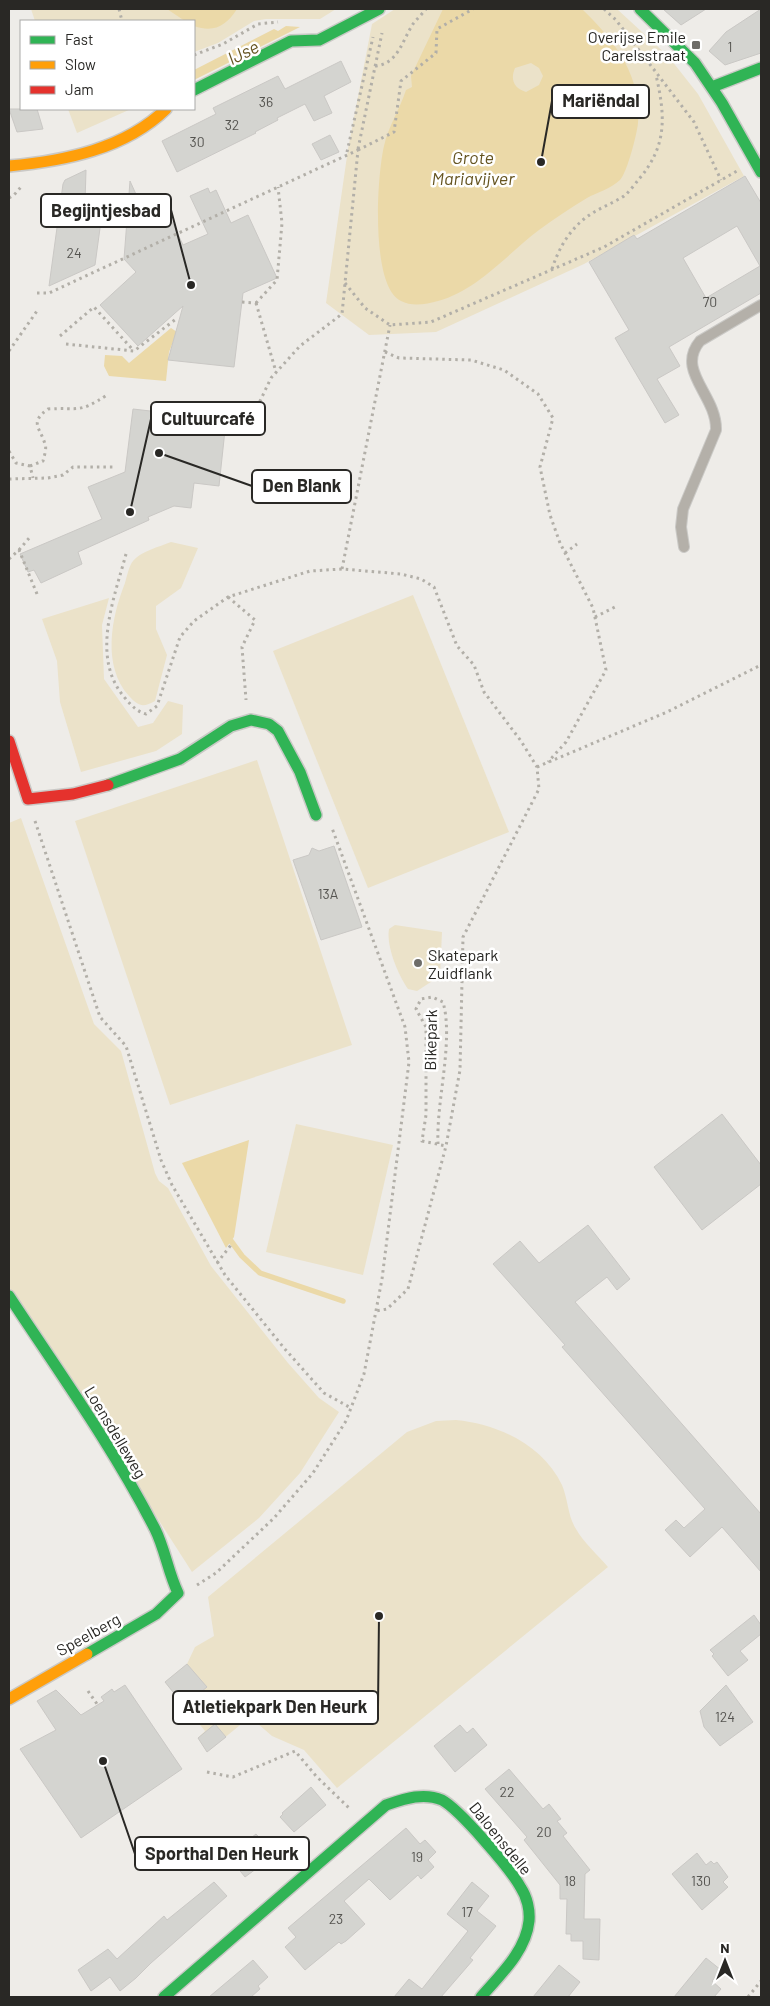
<svg xmlns="http://www.w3.org/2000/svg" width="770" height="2006" font-family="Barlow,sans-serif">
<style>
.green{fill:#ebe2c9}
.water{fill:#ebd9a8;fill-rule:evenodd}
.lines{fill:none;stroke-linecap:round;stroke-linejoin:round}
.stream{stroke:#ebd9a8;stroke-width:5.5}
.building{fill:#d4d4d0;stroke:#cac8c5;fill-rule:evenodd}
.lane-casing{stroke:#cac9c6;stroke-width:12}
.fast-casing{stroke:#cac9c6;stroke-width:14}
.slow-casing{stroke:#cac9c6;stroke-width:14}
.jam-casing{stroke:#cac9c6;stroke-width:14}
.path{stroke:#b2afa8;stroke-width:3;stroke-dasharray:2.5 4;stroke-linecap:butt}
.lane{stroke:#b4b0a9;stroke-width:10}
.fast{stroke:#30b455;stroke-width:11}
.slow{stroke:#ff9f0a;stroke-width:11}
.jam{stroke:#e5322d;stroke-width:11}
.poi-dot{fill:#6e6d69;stroke:#fff;stroke-width:2}
.labels{text-anchor:middle;dominant-baseline:central;stroke-width:5;stroke-linejoin:round;paint-order:stroke}
.number-label{font-size:14px;fill:#555450}
.poi-label{font-size:16px;fill:#292825;stroke:#fff;text-anchor:end}
.street-label{font-size:16px;fill:#292825;stroke:#fff}
.water-label{font-size:18px;font-style:italic;fill:#655421;stroke:#fff}
.leader{fill:none;stroke:#292825;stroke-width:2}
.callout-dot{fill:#292825;stroke:#fff;stroke-width:2}
.callout{fill:#fff;stroke:#292825;stroke-width:2}
.callout-label{font-size:18px;text-anchor:middle;font-weight:bold;fill:#292825}
</style>
<rect width="100%" height="100%" fill="#eeece8"/>
<g class="green">
<polygon points="31,9 336,9 320,19 266,19 254,21 218,43 194,52 194,21 35,21"/>
<polygon points="395,9 617,9 668,56 698,94 744,176 584,264 436,332 369,335 326,303 348,149 372,24"/>
<polygon points="68,109 131,109 77,133"/>
<path d="M 171,542 L 198,548 L 181,588 L 156,606 L 156,629 L 167,655 L 155,701 C 143,708 138,706 129,696 C 102,666 111,618 125,583 C 127,576 129,566 133,561 C 141,551 159,547 171,542 Z"/>
<polygon points="413,595 509,832 368,888 273,651"/>
<polygon points="109,598 102,625 104,679 138,727 153,723 168,701 183,705 182,734 156,751 81,772 60,702 57,661 42,619"/>
<polygon points="257,760 352,1045 170,1105 75,821"/>
<polygon points="21,818 94,1024 121,1051 155,1173 159,1181 168,1188 211,1266 288,1363 319,1398 339,1412 300,1473 259,1518 192,1572 9,1287 9,823"/>
<path d="M 395,925 L 442,932 L 440,976 L 417,991 L 408,989 C 398,975 386,946 389,929 Z"/>
<polygon points="296,1124 393,1145 363,1275 266,1252"/>
<path d="M 456,1420 C 498,1424 543,1445 562,1485 C 568,1499 568,1517 576,1529 C 584,1543 598,1555 608,1567 L 337,1788 L 304,1750 L 272,1736 L 250,1717 L 207,1752 L 198,1738 L 205,1731 L 165,1682 L 187,1664 L 195,1647 L 214,1636 L 208,1597 L 407,1432 L 436,1421 Z"/>
</g>
<g class="water">
<path d="M 167,9 L 237,9 C 226,26 214,33 194,26 L 194,21 L 185,21 Z"/>
<path d="M 443,9 L 582,9 C 614,40 642,75 638,123 C 637,134 627,173 620,180 C 612,188 596,193 587,198 C 570,208 554,219 539,230 C 507,254 478,290 438,301 C 427,304 412,307 401,301 C 370,286 377,176 384,146 C 388,127 400,109 406,90 L 412,87 L 411,76 ZM 531,63 L 539,68 L 543,76 L 539,85 L 526,92 C 514,88 510,80 515,68 Z"/>
<polygon points="286,26 300,27 194,80 194,70 274,29 278,31"/>
<polygon points="171,328 177,332 169,352 166,381 109,376 104,366 105,355 122,356 129,363"/>
<polygon points="249,1140 234,1237 226,1248 182,1163"/>
</g>
<g class="lines">
<polyline class="stream" points="231,1241 242,1256 260,1273 343,1301"/>
</g>
<g class="building">
<polygon points="663,9 706,9 681,25"/>
<polygon points="761,9 761,53 725,65 709,51 726,32"/>
<polygon points="341,61 351,82 324,96 332,113 314,121 305,104 277,118 278,120 255,132 256,133 177,172 162,141 216,114 213,108 278,76 285,89"/>
<polygon points="9,109 37,109 43,129 17,132"/>
<polygon points="330,135 339,152 321,160 312,144"/>
<polygon points="86,170 85,203 104,199 95,265 49,286 63,184 65,180"/>
<path d="M 745,176 L 761,203 L 761,293 L 669,347 L 680,366 L 657,379 L 679,415 L 665,423 L 615,338 L 629,330 L 589,262 L 634,235 L 637,239 ZM 737,226 L 760,266 L 706,298 L 683,258 Z"/>
<polygon points="130,181 144,212 163,203 183,245 208,234 190,196 208,188 210,193 216,190 231,223 248,215 277,278 243,293 234,367 168,360 183,306 138,346 100,305 136,272 124,259"/>
<polygon points="133,409 202,417 201,427 225,430 219,486 194,483 191,508 174,506 148,517 149,520 78,552 82,564 41,583 34,570 28,572 20,554 102,519 88,487 125,472"/>
<polygon points="334,846 362,927 321,940 293,860 309,855 312,848 319,851"/>
<polygon points="722,1114 761,1165 761,1184 702,1230 654,1167"/>
<polygon points="588,1225 630,1279 617,1290 607,1277 575,1302 761,1514 761,1572 722,1527 690,1557 665,1530 676,1520 684,1528 705,1509 562,1347 565,1345 493,1264 520,1241 539,1263"/>
<polygon points="754,1615 761,1625 761,1634 740,1651 748,1660 728,1676 712,1656 714,1654 710,1650"/>
<polygon points="187,1664 207,1687 184,1706 165,1682"/>
<polygon points="125,1685 182,1769 81,1838 20,1749 56,1730 37,1701 56,1690 81,1715 104,1701 101,1697 112,1689 114,1692"/>
<polygon points="726,1685 753,1722 720,1746 704,1727 700,1711"/>
<polygon points="215,1724 226,1737 207,1752 198,1738"/>
<polygon points="460,1725 467,1733 473,1728 487,1745 455,1772 434,1746"/>
<polygon points="509,1769 543,1809 549,1804 561,1819 557,1821 567,1833 563,1836 590,1870 585,1874 584,1919 600,1919 599,1960 583,1959 583,1941 571,1941 571,1934 566,1934 567,1899 560,1899 560,1885 524,1840 527,1837 485,1789"/>
<polygon points="311,1787 326,1805 294,1832 280,1817 283,1814 282,1813"/>
<polygon points="406,1828 420,1844 425,1840 436,1852 428,1860 434,1867 421,1879 418,1875 390,1900 369,1879 344,1901 365,1924 346,1941 341,1944 339,1942 305,1970 285,1947 296,1937 288,1928"/>
<polygon points="256,1834 275,1855 245,1877 228,1856"/>
<polygon points="697,1853 706,1865 711,1861 714,1864 717,1862 728,1877 723,1882 728,1887 702,1910 672,1874"/>
<polygon points="214,1882 227,1896 151,1963 136,1978 120,1991 110,1977 91,1991 78,1970 108,1949 117,1959 164,1916 167,1920"/>
<polygon points="472,1882 489,1896 477,1911 496,1926 470,1958 473,1960 441,1997 394,1997 409,1979 422,1989 468,1931 447,1914"/>
<polygon points="706,1958 721,1970 712,1981 721,1989 714,1997 674,1997"/>
<polygon points="253,1960 268,1977 258,1986 260,1989 251,1997 209,1997"/>
<polygon points="559,1965 580,1982 568,1997 533,1997"/>
</g>
<g class="lines">
<g class="lane-casing">
<path id="lane" d="M 684,547 L 681,527 L 683,509 L 716,430 C 717,395 675,371 700,341 L 761,305"/>
</g>
<g class="fast-casing">
<g id="fast">
<polyline points="640,9 695,63 722,103 761,172"/>
<polyline points="712,87 761,68"/>
<polyline points="194,90 291,41 319,40 379,9"/>
<polyline points="108,785 180,759 231,726 251,720 269,724 278,731 300,772 316,815"/>
<path d="M 9,1296 C 59,1372 113,1447 155,1529 C 165,1549 168,1572 178,1593 L 156,1614 L 87,1654"/>
<path d="M 164,1997 L 386,1805 C 404,1799 423,1792 442,1800 C 459,1809 511,1869 521,1888 C 527,1897 530,1910 529,1921 C 526,1951 500,1975 481,1997"/>
</g>
</g>
<g class="slow-casing">
<g id="slow">
<path d="M 9,166 C 64,161 125,149 166,109"/>
<polyline points="9,1699 87,1654"/>
</g>
</g>
<g class="jam-casing">
<polyline id="jam" points="9,741 28,799 73,794 108,785"/>
</g>
<g class="path">
<polyline points="119,9 122,21"/>
<polyline points="604,9 616,20 694,122 721,180"/>
<polyline points="194,55 223,44 258,24 278,22"/>
<path d="M 375,66 C 398,64 402,41 413,24 C 417,19 422,14 426,9"/>
<polyline points="358,149 382,33"/>
<polyline points="358,150 394,132 401,81 436,53 437,29 473,9"/>
<polyline points="347,152 373,37"/>
<polyline points="9,198 14,195 21,187"/>
<path d="M 552,269 C 558,250 568,232 584,219 C 596,209 612,204 624,196 C 630,191 635,184 639,179 C 668,145 665,115 656,75"/>
<polyline points="345,283 365,308 390,325 431,322 604,247 737,171"/>
<polyline points="37,293 49,293 358,150 342,314 300,346 271,378 252,418 240,423"/>
<polyline points="242,302 256,303"/>
<polyline points="256,303 277,280 282,223 278,187"/>
<polyline points="256,303 276,372"/>
<polyline points="60,336 94,307 134,351"/>
<polyline points="66,344 134,351 176,319"/>
<polyline points="9,351 37,311"/>
<polyline points="385,352 399,358 471,360 504,370 538,394 553,418 540,467 550,515 560,543 593,608 606,670 566,742 548,762"/>
<polyline points="9,451 16,463 30,466 33,478"/>
<path d="M 30,466 L 43,461 C 44,456 47,449 45,444 C 40,427 29,423 48,409 C 79,407 78,414 107,395"/>
<polyline points="9,479 48,478 63,475 73,467 114,467"/>
<polyline points="19,550 30,537"/>
<polyline points="565,553 577,544"/>
<path d="M 126,554 C 114,599 90,658 125,698 C 132,706 136,711 146,714 L 157,706 L 180,637 L 194,621 L 228,597 L 310,571 L 342,569 L 401,574 L 421,579 L 434,587 L 457,646 L 474,665 L 484,692 L 521,741 L 537,767 L 539,789 L 463,937 L 460,1070 L 446,1146 L 408,1289 L 387,1309 L 376,1311"/>
<polyline points="9,559 19,550 37,594"/>
<polyline points="342,569 390,325"/>
<polyline points="228,597 255,620 242,647 246,700"/>
<polyline points="595,617 617,606"/>
<polyline points="537,767 667,712 761,665"/>
<polyline points="35,821 100,1017 126,1046 161,1160 172,1185 225,1275 284,1348 324,1393 351,1408"/>
<path d="M 438,1144 C 436,1101 454,1041 443,1002 L 432,997 L 421,999 L 416,1009 L 426,1027 L 426,1115 L 422,1141 L 446,1146"/>
<polyline points="217,1263 231,1245"/>
<polyline points="197,1585 216,1573 274,1518 313,1473 346,1421 364,1374 382,1279 409,1062 405,1027 332,828"/>
<polyline points="88,1691 97,1704"/>
<polyline points="207,1772 233,1777 295,1751 316,1776 349,1808"/>
<polyline points="748,1997 761,1981"/>
</g>
<use href="#lane" class="lane"/>
<use href="#fast" class="fast"/>
<use href="#slow" class="slow"/>
<use href="#jam" class="jam"/>
</g>
<g class="poi-dot">
<rect x="691" y="40" width="10" height="10" rx="2.5"/>
<circle cx="418" cy="963" r="5"/>
</g>
<g class="labels">
<g class="number-label">
<text x="730" y="46">1</text>
<text x="266" y="101">36</text>
<text x="232" y="124">32</text>
<text x="197" y="141">30</text>
<text x="74" y="252">24</text>
<text x="710" y="301">70</text>
<text x="328" y="893">13A</text>
<text x="725" y="1716">124</text>
<text x="507" y="1791">22</text>
<text x="544" y="1831">20</text>
<text x="417" y="1856">19</text>
<text x="570" y="1880">18</text>
<text x="701" y="1880">130</text>
<text x="467" y="1911">17</text>
<text x="336" y="1918">23</text>
</g>
<g class="poi-label">
<text x="686" y="36">Overijse Emile<tspan x="686" dy="18">Carelsstraat</tspan></text>
<text x="428" y="954" text-anchor="start">Skatepark<tspan x="428" dy="18">Zuidflank</tspan></text>
</g>
<g class="street-label">
<text transform="translate(430 1040) rotate(-89)">Bikepark</text>
<text transform="translate(116 1432) rotate(59)">Loensdelleweg</text>
<text transform="translate(88 1634) rotate(-29)">Speelberg</text>
<text transform="translate(501 1838) rotate(51)">Daloensdelle</text>
</g>
<g class="water-label">
<text transform="translate(243 52) rotate(-27)">IJse</text>
<text x="473" y="157">Grote<tspan x="473" dy="21">Mariavijver</tspan></text>
</g>
</g>
<path class="leader" d="M541 162L552 101M191 285L171 210M130 512L151 419M159 453L252 486M379 1616L378 1707M103 1761L135 1854"/>
<g class="callout-dot">
<circle cx="541" cy="162" r="5"/>
<circle cx="191" cy="285" r="5"/>
<circle cx="130" cy="512" r="5"/>
<circle cx="159" cy="453" r="5"/>
<circle cx="379" cy="1616" r="5"/>
<circle cx="103" cy="1761" r="5"/>
</g>
<g class="callout">
<rect x="552" y="85" width="97" height="33" rx="5"/>
<rect x="41" y="194" width="130" height="33" rx="5"/>
<rect x="151" y="402" width="114" height="33" rx="5"/>
<rect x="252" y="470" width="99" height="33" rx="5"/>
<rect x="173" y="1691" width="205" height="33" rx="5"/>
<rect x="135" y="1837" width="174" height="33" rx="5"/>
</g>
<g class="callout-label">
<text x="601" y="107">Mariëndal</text>
<text x="106" y="217">Begijntjesbad</text>
<text x="208" y="425">Cultuurcafé</text>
<text x="302" y="492">Den Blank</text>
<text x="275" y="1713">Atletiekpark Den Heurk</text>
<text x="222" y="1860">Sporthal Den Heurk</text>
</g>
<rect width="770" height="2006" fill="none" stroke="#292825" stroke-width="20"/>
<rect x="20" y="20" width="175" height="90" fill="#ffffff" stroke="#a9a9a8"/>
<rect x="30" y="36" width="25" height="8" fill="#30b455" stroke="#a9a9a8"/>
<text x="65" y="45" font-size="15" fill="#292825">Fast</text>
<rect x="30" y="61" width="25" height="8" fill="#ff9f0a" stroke="#a9a9a8"/>
<text x="65" y="70" font-size="15" fill="#292825">Slow</text>
<rect x="30" y="86" width="25" height="8" fill="#e5322d" stroke="#a9a9a8"/>
<text x="65" y="95" font-size="15" fill="#292825">Jam</text>
<g transform="translate(725 1961)" stroke="#ffffff" stroke-width="4" paint-order="stroke">
<path d="M0-4L9 19L0 12L-9 19Z" fill="#292825"/>
<text y="-8" font-size="14" font-weight="bold" text-anchor="middle" fill="#292825">N</text>
</g>
</svg>
